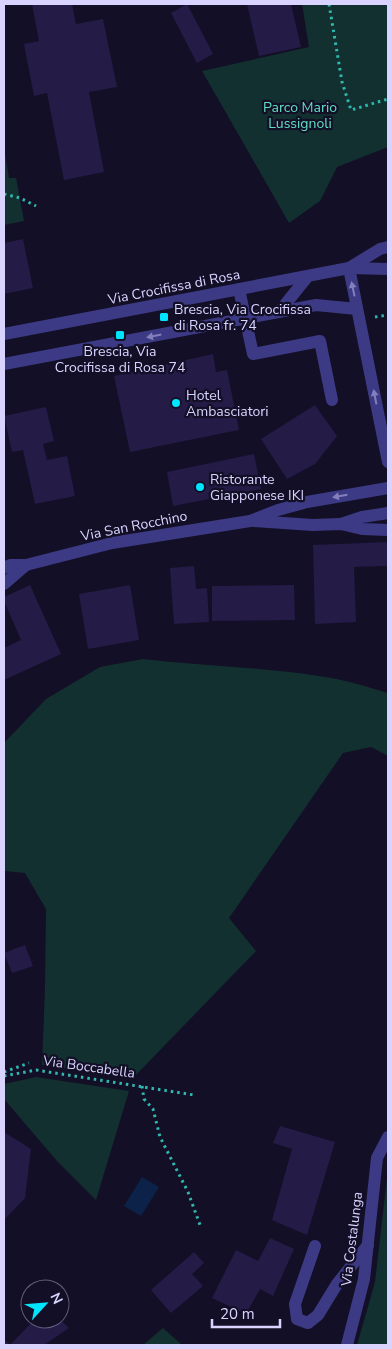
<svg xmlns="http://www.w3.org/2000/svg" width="392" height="1349" font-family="'Nunito Sans',sans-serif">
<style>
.green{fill:#12302f}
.water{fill:#0c2248}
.building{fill:#241b47}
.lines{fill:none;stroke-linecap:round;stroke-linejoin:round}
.path{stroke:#2fb8b0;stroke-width:3;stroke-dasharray:2.5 4;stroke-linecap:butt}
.minor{stroke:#3d3a85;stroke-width:12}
.oneway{fill:#837fbc}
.poi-dot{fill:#00e5ff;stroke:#130f26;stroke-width:2}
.labels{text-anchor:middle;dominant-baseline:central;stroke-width:4.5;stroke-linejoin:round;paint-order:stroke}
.park-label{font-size:14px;fill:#5fe0c0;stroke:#130f26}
.street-label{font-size:14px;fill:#d9d4ff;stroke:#130f26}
.poi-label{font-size:14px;fill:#d9d4ff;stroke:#130f26;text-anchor:start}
</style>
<rect width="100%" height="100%" fill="#130f26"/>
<g class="green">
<polygon points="302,4 388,4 388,147 337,167 320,201 289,223 202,71 309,47"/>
<polygon points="4,148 9,178 16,178 24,221 4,225"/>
<path d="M 143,659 C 203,666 265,667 325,677 C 346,680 368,687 388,693 L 388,756 L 371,747 L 343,753 L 229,918 L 256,951 L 133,1078 L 42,1065 L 45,987 L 46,909 L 25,873 L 4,871 L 4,743 L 46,699 L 100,667 Z"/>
<polygon points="36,1077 129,1091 96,1200 57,1161 4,1099 4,1084"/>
<polygon points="388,1169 388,1345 357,1345 375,1282"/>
<polygon points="163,1328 182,1345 143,1345"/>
</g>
<polygon class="water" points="142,1177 159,1187 141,1216 124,1206"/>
<g class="building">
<polygon points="32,4 72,4 76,24 103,19 117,87 89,92 104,172 64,180 47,93 34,96 24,44 39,41"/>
<polygon points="187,4 213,54 197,63 171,13"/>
<polygon points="247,4 291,4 301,47 259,56"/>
<polygon points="23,239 33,288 4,294 4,243"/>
<polygon points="213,354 216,372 227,370 239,430 130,452 114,376"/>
<polygon points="315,405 337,436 315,464 287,479 261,439"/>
<polygon points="46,407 54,441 43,444 47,460 67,456 75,496 35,504 23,450 12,452 4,416"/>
<polygon points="254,454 261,489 173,506 167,472"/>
<polygon points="388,542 388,566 354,567 356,622 315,624 313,545"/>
<polygon points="194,566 196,589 207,588 209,622 174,624 170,568"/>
<polygon points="30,585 61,654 4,680 4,648 21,640 4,601 4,597"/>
<polygon points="130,585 139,640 88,649 79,594"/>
<polygon points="294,585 295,620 212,621 212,586"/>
<polygon points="25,945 33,966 12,973 4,953"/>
<polygon points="280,1126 335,1142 307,1235 272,1220 292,1149 273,1143"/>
<polygon points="4,1132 31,1149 25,1198 4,1220"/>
<polygon points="270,1238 294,1249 273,1296 260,1289 246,1314 212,1298 236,1250 258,1261"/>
<polygon points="194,1252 204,1263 192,1274 203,1286 171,1313 151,1290"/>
<polygon points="35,1319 59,1319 69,1328 44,1345 4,1345 4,1339 10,1345"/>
</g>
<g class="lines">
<g class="path">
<polyline points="329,4 342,82 351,110 388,99"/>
<polyline points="4,194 20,198 36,206"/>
<polyline points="375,317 388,315"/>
<polyline points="4,1072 29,1063"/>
<polyline points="4,1076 36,1070 194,1095"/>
<polyline points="142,1086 144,1099 153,1109 160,1137 188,1192 200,1225"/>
</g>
<g class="minor">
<polyline points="349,268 388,462"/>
<polyline points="349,268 380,249 388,247"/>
<polyline points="239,289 253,354 320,341 332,400"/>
<polyline points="279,312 308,276"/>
<polyline points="4,334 349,268 388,269"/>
<polyline points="4,364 316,305 357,309"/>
<polyline points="254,521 313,525 341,524 362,529 388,530"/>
<polyline points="341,524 362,517 388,513"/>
<polyline points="4,568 10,565 26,565 112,543 250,521 278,510 307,502 388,488"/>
<polyline points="4,584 26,565"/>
<polyline points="315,1246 295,1304 297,1319 308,1323 318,1315 337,1284 368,1245"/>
<polyline points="347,1345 364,1279 377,1158 388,1137"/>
</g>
</g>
<defs><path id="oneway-solid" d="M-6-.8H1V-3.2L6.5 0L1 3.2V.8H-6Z" transform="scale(1.25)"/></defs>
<g class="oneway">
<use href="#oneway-solid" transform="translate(353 289) rotate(-102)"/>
<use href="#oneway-solid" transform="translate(154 336) rotate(169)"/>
<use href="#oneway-solid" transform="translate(375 397) rotate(-101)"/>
<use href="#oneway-solid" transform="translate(340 496) rotate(170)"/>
</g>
<g class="poi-dot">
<rect x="159" y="312" width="10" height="10" rx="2.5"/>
<rect x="115" y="330" width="10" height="10" rx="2.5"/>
<circle cx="176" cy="403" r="5"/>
<circle cx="200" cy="487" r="5"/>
</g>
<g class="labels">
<g class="park-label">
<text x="300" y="107">Parco Mario<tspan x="300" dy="16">Lussignoli</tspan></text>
</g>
<g class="street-label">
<text transform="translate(174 287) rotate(-11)">Via Crocifissa di Rosa</text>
<text transform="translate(134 526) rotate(-11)">Via San Rocchino</text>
<text transform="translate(89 1067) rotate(8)">Via Boccabella</text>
<text transform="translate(352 1239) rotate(-83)">Via Costalunga</text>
</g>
<g class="poi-label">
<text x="174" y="309">Brescia, Via Crocifissa<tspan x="174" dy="16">di Rosa fr. 74</tspan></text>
<text x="120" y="351" text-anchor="middle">Brescia, Via<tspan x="120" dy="16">Crocifissa di Rosa 74</tspan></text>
<text x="186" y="395">Hotel<tspan x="186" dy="16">Ambasciatori</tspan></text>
<text x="210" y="479">Ristorante<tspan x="210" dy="16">Giapponese IKI</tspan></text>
</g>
</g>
<rect width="392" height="1349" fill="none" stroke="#d9d4ff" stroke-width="10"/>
<g transform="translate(45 1304) rotate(64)"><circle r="24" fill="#130f26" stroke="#625e7d"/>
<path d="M0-4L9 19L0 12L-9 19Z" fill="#00e5ff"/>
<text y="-8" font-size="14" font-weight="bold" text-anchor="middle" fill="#d9d4ff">N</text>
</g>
<path d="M212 1319v8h68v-8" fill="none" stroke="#d9d4ff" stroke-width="2.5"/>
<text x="220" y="1319" font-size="15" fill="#d9d4ff" stroke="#130f26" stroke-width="4" paint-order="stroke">20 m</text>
</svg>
